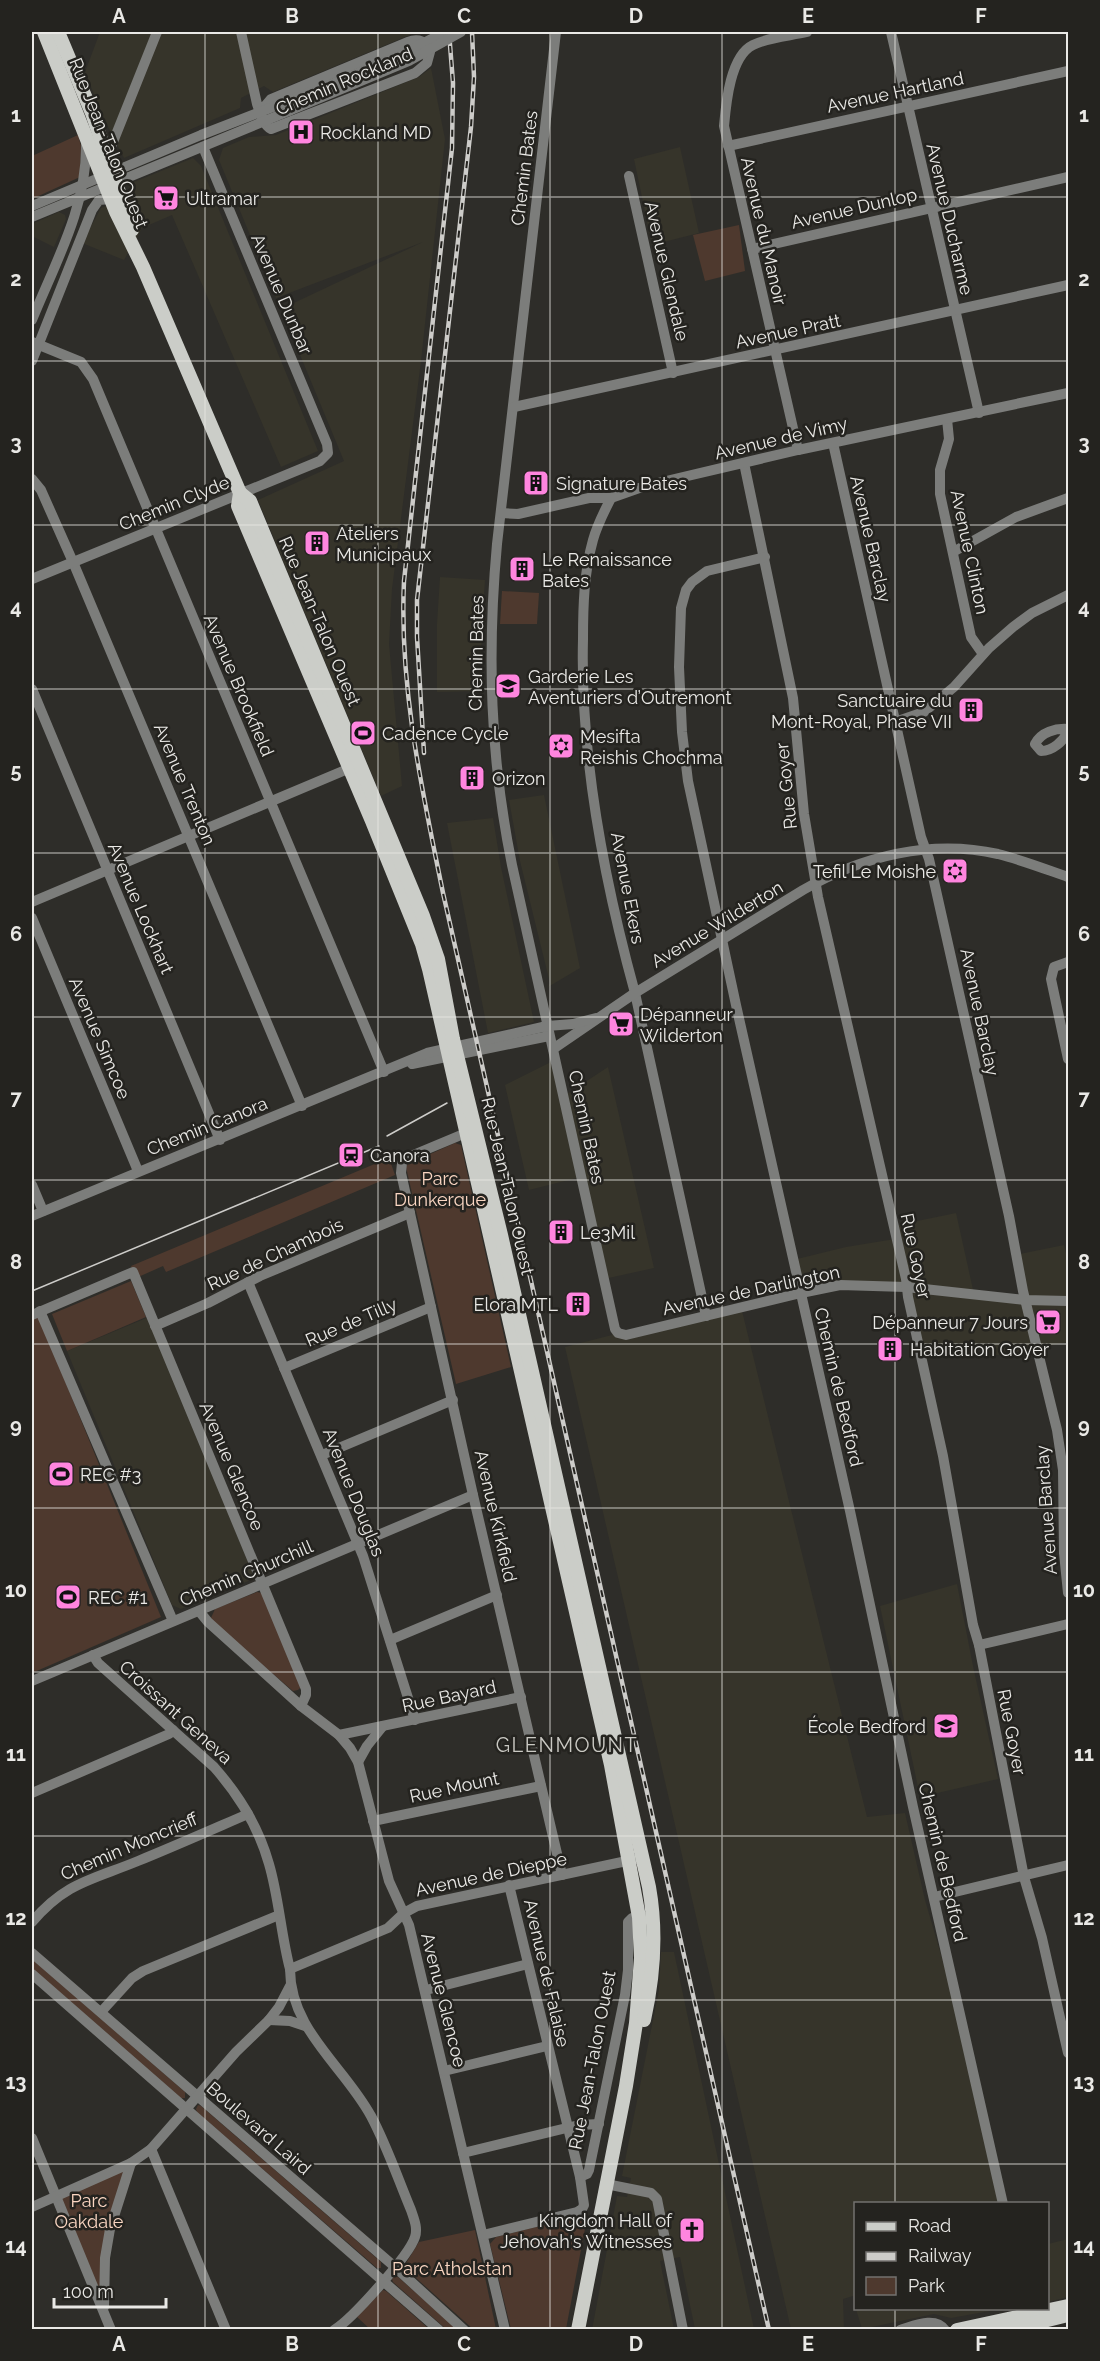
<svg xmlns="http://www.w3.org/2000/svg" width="1100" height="2361" font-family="Raleway,sans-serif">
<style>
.built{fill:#36342a}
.green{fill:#4e392e}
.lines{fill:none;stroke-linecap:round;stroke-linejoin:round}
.minor{stroke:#7c7d7b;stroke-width:10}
.major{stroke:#cbcdc8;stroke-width:14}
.tram{stroke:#cdccc9;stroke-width:1.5}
.rail-casing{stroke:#cdccc9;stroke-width:4.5}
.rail{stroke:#24231f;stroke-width:2;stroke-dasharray:7;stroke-linecap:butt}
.minor-bridge{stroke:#7c7d7b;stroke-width:10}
.grid{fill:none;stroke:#eae9e6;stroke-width:1.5;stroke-opacity:0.55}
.labels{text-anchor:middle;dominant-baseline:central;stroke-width:5;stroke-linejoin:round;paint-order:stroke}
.street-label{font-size:18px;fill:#eae9e6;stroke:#24231f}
.poi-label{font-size:18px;fill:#eae9e6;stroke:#24231f;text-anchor:start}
.park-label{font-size:18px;fill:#fad6c2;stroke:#24231f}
.neighbourhood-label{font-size:20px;letter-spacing:1.5px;fill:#cac9c3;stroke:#24231f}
.neatline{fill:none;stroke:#eae9e6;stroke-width:2}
.grid-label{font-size:20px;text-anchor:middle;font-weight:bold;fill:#eae9e6}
</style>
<rect width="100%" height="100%" fill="#2e2d29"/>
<g class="built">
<polygon points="100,32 417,32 273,92 264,86 241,98 240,108 124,158 104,119 85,72"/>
<polygon points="431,68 445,139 421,361 392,589 389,644 402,786 381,796 258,500 344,461 281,309 423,242 276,298 219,160 223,148 249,137 276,135 419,77"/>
<polygon points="680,147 699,233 652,245 634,159"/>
<polygon points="193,158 201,166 318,451 281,467 172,215 142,228 124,260 82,243 101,208 129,197 129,184"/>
<polygon points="59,212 65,215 66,219 54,247 32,236 32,224"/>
<polygon points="440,577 485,580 482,623 480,691 437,692 437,624"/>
<polygon points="544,795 580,968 548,987 550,983 520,861 509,800"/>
<polygon points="493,818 501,867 534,1022 488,1033 447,823"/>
<polygon points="553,1061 564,1096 608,1067 654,1268 604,1279 618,1333 741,1307 867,1817 905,1813 925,1900 967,2044 1003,2203 856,2204 855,2305 853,2296 843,2299 844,2329 791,2329 565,1347 612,1335 577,1178 529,1190 505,1085"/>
<polygon points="956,1213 974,1294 1025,1299 1015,1255 1064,1245 1068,1261 1068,1342 987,1357 982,1343 922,1360 906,1287 855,1285 801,1293 793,1260 846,1247 895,1239 893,1226"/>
<polygon points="149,1317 254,1577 253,1579 181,1609 172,1605 67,1351"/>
<polygon points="957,1584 974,1671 998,1779 920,1797 880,1606"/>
<polygon points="661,1952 674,1952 754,2329 695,2329 680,2257 660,2261 674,2329 592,2330 617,2196 627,2197 631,2178 622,2176 659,1990"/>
<polygon points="1068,2239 1068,2297 1048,2302 1048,2244"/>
<polygon points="856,2309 857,2308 1001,2309 951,2318 934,2314 862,2329"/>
</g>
<g class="green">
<polygon points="78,135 81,146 80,177 32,199 32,156"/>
<polygon points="739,225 745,271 705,281 693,235"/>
<polygon points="502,591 539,593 537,624 500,624"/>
<polygon points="455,1143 461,1145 511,1367 456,1384 406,1167 408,1164"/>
<polygon points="389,1158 395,1175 166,1272 163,1266 136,1278 131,1266"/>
<polygon points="131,1281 146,1317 67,1351 52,1314"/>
<polygon points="39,1317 161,1617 32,1673 32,1319"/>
<polygon points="257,1592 262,1593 301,1687 298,1690 293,1691 213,1623 211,1618 215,1609"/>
<polygon points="32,1959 185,2092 185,2098 181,2098 32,1968"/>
<polygon points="198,2105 201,2106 381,2262 381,2268 377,2268 197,2112 196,2109"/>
<polygon points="131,2163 110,2229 100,2302 56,2197"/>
<polygon points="584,2215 587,2218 566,2329 511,2329 490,2244 496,2237"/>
<polygon points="475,2230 496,2329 473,2329 406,2269 405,2265 419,2242"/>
<polygon points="394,2275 398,2277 457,2329 446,2329 393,2282 392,2279"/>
<polygon points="383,2290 386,2291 429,2329 370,2329 357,2317"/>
</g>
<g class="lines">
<g class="minor">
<path d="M 241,32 L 257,104 C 260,112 263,125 271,129 L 415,73 L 427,63 L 430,52 C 427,41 418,38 408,42 L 271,99 L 260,112"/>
<path d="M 556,32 L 497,544 C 487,654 490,757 512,865 L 615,1329 L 618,1333 L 626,1335 L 801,1293 L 840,1285 L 906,1287 L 1025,1300 L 1068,1301"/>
<polyline points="891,32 979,413"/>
<polyline points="728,146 1068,71"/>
<polyline points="107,157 157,32"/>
<polyline points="629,176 673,373"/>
<polyline points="32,206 201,135 329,85"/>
<polyline points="32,217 289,111"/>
<polyline points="752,249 1068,177"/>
<path d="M 32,320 C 55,263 87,207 86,145"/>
<polyline points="32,342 81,362 93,379 384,1072"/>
<polyline points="32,361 92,210 99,200 110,199"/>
<polyline points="514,407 1068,285"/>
<polyline points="947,419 949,439 940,470 940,494 971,637 983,654"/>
<polyline points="833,443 921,837 929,859 1009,1216 1023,1291 1057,1430 1063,1470 1064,1553 1068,1593"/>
<path d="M 798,450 L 724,126 C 726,104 730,56 753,45 C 769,37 790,36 807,32"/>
<polyline points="744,463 793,698 804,814 818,897 906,1279 908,1297 943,1456 973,1625 979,1645 1024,1877 1042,1938 1068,2053"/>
<polyline points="32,479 41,490 73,562 302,1106"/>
<path d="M 611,498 C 604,512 597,525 593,540 C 584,572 583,606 583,639 C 580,757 604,880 635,993 L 706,1316"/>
<polyline points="501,513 518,514 589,498 611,498 645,486 798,450 1068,393"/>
<polyline points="953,552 1016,517 1068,498"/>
<polyline points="765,557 707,571 692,582 686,590 681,608 679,667 682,732 688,781 736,1005 850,1511 913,1807 1003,2204"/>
<polyline points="32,579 320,461 328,453 327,444 203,147"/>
<polyline points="32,689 220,1140"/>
<polyline points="895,722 924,712 954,687 989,648 1013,627 1032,613 1068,595"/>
<path d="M 1068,729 C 1056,728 1041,732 1035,744 L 1041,751 C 1053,751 1063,741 1068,732"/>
<polyline points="32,902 355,766"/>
<polyline points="32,918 138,1171"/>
<polyline points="1068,962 1054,967 1051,979 1068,1059"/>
<path d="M 553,1049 L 635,993 L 803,890 C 862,856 931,839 998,854 C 1022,860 1045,869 1068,877"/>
<polyline points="412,1064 549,1036"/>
<polyline points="473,1130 406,1158 402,1163 401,1173 473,1495 562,1875"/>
<polyline points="32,1185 43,1211"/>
<polyline points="32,1216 427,1053 547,1026 573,1024 596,1018"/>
<polyline points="248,1282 363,1556 415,1720"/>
<polyline points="40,1311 173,1621"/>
<polyline points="32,1315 133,1272 306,1689 306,1695 301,1706"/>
<polyline points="155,1326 208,1303 260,1276 410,1213"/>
<polyline points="284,1368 431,1307"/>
<polyline points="322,1455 453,1400"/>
<polyline points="199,1611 208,1622 301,1706 339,1735 350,1748 358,1762 389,1881 409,1925 505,2330"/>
<polyline points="390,1640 497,1595"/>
<polyline points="979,1645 1068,1624"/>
<path d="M 93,1655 L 98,1663 L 214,1767 C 238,1794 259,1828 269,1864 C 279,1898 281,1935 290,1969 C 290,2030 344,2066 371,2116 C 387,2146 398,2179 411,2210 C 414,2219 418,2228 415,2237 C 409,2256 351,2320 334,2330"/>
<polyline points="32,1681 473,1495"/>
<polyline points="339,1735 521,1697"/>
<polyline points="358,1762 367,1746 383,1726"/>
<polyline points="32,1793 169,1734 173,1730"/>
<polyline points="373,1821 541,1786"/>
<polyline points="934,1897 1068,1865"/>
<path d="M 32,1922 C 66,1882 92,1880 138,1861 C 175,1846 211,1830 248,1814"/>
<polyline points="32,1953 395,2267 464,2330"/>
<polyline points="290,1969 388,1928 404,1913 417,1906 636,1859"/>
<polyline points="32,1974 439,2330"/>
<polyline points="426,1990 528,1964"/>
<polyline points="101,2012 132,1978 143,1971 279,1915"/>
<polyline points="269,2020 290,2021 305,2026"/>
<polyline points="444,2071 547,2046"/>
<polyline points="32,2138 111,2330"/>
<polyline points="151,2149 226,2330"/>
<polyline points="463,2153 579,2125 599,2124"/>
<polyline points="580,2177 587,2174 589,2170 625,1995 628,1970 628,1922 632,1918 647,1917"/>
<polyline points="606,2184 651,2193 657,2199 683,2330"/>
<polyline points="32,2207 131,2163 151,2149 236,2052 269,2020 279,2007 290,1986"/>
<polyline points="483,2235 577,2212 582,2209 584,2205 580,2177 509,1885"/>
<polyline points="104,2307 105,2258 110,2229 131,2163"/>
<path d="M 900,2330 C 914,2326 935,2316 945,2330"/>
</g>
<g class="major">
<polyline points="44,32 116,212 143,267 240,493 238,506 372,821 422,944 429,969 611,1765 639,1917 641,1958 636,2023 626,2086 578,2330"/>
<polyline points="58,32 92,113 132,230"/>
<path d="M 240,493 L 250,501 L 423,916 L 438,959 L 453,1039 L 501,1235 L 649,1887 C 657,1932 654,1975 644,2020"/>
<polyline points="957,2330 1068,2306"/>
<polyline points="1007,2330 1068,2315"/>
</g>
<g class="tram">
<polyline points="387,1136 447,1103"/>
<polyline points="32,1291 379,1146"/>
</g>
<g class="rail-casing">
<g id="rail">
<path d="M 449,32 L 453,83 L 452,148 L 404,581 C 399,687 422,790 443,893 L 769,2330"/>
<polyline points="424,753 417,637 417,600 471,127 474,77 472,32"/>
</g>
</g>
<use href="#rail" class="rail"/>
<g class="minor-bridge">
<polyline points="329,85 401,55 445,32"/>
<polyline points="289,111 409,61 461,32"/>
</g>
</g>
<path class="grid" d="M 205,32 L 205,2330M 378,32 L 378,2330M 550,32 L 550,2330M 722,32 L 722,2330M 895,32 L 895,2204M 32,197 L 1068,197M 32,361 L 1068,361M 32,525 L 1068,525M 32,689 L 1068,689M 32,853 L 1068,853M 32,1017 L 1068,1017M 32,1180 L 1068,1180M 32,1344 L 1068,1344M 32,1508 L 1068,1508M 32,1672 L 1068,1672M 32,1836 L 1068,1836M 32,2000 L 1068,2000M 32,2164 L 1068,2164M 895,2308 L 895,2330"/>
<defs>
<g id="hospital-square" transform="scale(1.35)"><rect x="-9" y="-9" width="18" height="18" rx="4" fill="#ff85df" stroke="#24231f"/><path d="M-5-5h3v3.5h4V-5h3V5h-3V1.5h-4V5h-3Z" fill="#111"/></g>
<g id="supermarket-square" transform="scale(1.35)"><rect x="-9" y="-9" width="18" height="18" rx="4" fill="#ff85df" stroke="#24231f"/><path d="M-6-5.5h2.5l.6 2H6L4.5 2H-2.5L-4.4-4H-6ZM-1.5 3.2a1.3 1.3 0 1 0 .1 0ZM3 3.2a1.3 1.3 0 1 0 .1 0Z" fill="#111"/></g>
<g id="building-square" transform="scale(1.35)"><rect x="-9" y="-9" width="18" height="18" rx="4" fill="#ff85df" stroke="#24231f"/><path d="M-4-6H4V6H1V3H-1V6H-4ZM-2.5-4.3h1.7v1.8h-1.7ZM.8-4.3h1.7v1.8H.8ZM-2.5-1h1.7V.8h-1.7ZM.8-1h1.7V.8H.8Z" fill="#111"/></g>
<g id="school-square" transform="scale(1.35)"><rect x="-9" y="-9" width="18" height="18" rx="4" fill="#ff85df" stroke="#24231f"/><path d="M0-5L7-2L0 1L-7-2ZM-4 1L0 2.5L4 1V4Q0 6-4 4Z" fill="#111"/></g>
<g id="stadium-square" transform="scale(1.35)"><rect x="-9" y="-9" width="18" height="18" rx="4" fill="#ff85df" stroke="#24231f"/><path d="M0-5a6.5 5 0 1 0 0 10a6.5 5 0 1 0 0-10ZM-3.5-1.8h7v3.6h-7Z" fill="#111"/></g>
<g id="synagogue-square" transform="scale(1.35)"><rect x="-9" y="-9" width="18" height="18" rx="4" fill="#ff85df" stroke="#24231f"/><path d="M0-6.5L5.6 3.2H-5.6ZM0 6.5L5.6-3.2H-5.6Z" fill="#111"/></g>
<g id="station-square" transform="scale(1.35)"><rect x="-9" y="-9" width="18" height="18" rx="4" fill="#ff85df" stroke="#24231f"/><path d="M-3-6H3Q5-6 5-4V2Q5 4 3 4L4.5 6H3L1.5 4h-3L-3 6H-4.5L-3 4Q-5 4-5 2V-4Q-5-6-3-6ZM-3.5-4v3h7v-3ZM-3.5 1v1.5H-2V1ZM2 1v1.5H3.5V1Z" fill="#111"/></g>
<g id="church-square" transform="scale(1.35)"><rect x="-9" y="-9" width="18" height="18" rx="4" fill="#ff85df" stroke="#24231f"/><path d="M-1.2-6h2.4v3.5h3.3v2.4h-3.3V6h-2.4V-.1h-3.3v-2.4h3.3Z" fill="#111"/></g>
</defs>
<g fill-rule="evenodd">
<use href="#hospital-square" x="301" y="132"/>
<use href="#supermarket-square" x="166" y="198"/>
<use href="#building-square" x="536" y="483"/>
<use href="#building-square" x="317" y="543"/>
<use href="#building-square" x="522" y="569"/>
<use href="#school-square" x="508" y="686"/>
<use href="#building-square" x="971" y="710"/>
<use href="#stadium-square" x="363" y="733"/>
<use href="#synagogue-square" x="561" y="746"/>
<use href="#building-square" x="472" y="778"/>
<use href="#synagogue-square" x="955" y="871"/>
<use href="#supermarket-square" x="621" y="1024"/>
<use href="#station-square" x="351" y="1155"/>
<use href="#building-square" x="561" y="1232"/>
<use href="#building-square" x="578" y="1304"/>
<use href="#supermarket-square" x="1048" y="1322"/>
<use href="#building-square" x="890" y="1349"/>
<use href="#stadium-square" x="61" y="1474"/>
<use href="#stadium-square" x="68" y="1597"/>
<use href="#school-square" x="946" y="1726"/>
<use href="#church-square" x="692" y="2230"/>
</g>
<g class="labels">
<g class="street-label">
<text transform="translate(344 81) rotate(-23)">Chemin Rockland</text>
<text transform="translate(895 92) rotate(-12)">Avenue Hartland</text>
<text transform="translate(109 143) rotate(68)">Rue Jean-Talon Ouest</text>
<text transform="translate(524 168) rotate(-83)">Chemin Bates</text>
<text transform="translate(854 208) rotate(-13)">Avenue Dunlop</text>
<text transform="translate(950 219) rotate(77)">Avenue Ducharme</text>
<text transform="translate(764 231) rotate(77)">Avenue du Manoir</text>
<text transform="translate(667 271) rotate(77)">Avenue Glendale</text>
<text transform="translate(282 294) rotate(67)">Avenue Dunbar</text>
<text transform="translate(788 331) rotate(-12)">Avenue Pratt</text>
<text transform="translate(781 438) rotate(-13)">Avenue de Vimy</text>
<text transform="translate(174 503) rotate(-22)">Chemin Clyde</text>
<text transform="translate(871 539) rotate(77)">Avenue Barclay</text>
<text transform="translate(970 552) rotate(78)">Avenue Clinton</text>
<text transform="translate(320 621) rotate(67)">Rue Jean-Talon Ouest</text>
<text transform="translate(476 653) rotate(-89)">Chemin Bates</text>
<text transform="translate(239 685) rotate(67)">Avenue Brookfield</text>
<text transform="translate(185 784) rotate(67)">Avenue Trenton</text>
<text transform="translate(786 786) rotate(-96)">Rue Goyer</text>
<text transform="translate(628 888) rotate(79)">Avenue Ekers</text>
<text transform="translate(141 908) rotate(67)">Avenue Lockhart</text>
<text transform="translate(717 924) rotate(-31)">Avenue Wilderton</text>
<text transform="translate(980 1012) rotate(78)">Avenue Barclay</text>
<text transform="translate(100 1038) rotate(67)">Avenue Simcoe</text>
<text transform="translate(207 1126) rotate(-22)">Chemin Canora</text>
<text transform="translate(587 1127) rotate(78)">Chemin Bates</text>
<text transform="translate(508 1186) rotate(77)">Rue Jean-Talon Ouest</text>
<text transform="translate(275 1254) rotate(-25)">Rue de Chambois</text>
<text transform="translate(916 1256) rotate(78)">Rue Goyer</text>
<text transform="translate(751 1290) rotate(-12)">Avenue de Darlington</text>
<text transform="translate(351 1322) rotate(-23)">Rue de Tilly</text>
<text transform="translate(839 1387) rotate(77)">Chemin de Bedford</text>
<text transform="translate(232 1466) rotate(67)">Avenue Glencoe</text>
<text transform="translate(354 1492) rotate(68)">Avenue Douglas</text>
<text transform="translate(1046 1510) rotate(-94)">Avenue Barclay</text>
<text transform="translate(496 1516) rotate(77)">Avenue Kirkfield</text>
<text transform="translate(246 1573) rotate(-23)">Chemin Churchill</text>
<text transform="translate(449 1696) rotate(-12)">Rue Bayard</text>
<text transform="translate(176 1712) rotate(42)">Croissant Geneva</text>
<text transform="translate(1012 1732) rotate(79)">Rue Goyer</text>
<text transform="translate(454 1787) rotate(-12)">Rue Mount</text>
<text transform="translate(129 1846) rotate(-23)">Chemin Moncrieff</text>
<text transform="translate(943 1862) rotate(77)">Chemin de Bedford</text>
<text transform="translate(491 1874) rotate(-12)">Avenue de Dieppe</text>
<text transform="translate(547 1973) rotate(77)">Avenue de Falaise</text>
<text transform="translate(444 2000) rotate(76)">Avenue Glencoe</text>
<text transform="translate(592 2060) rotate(-79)">Rue Jean-Talon Ouest</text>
<text transform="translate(259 2128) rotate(41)">Boulevard Laird</text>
</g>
<g class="poi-label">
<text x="320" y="132">Rockland MD</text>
<text x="186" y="198">Ultramar</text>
<text x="556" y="483">Signature Bates</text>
<text x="336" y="533">Ateliers<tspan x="336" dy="21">Municipaux</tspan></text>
<text x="542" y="559">Le Renaissance<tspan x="542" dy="21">Bates</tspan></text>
<text x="528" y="676">Garderie Les<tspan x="528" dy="21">Aventuriers d’Outremont</tspan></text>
<text x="952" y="700" text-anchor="end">Sanctuaire du<tspan x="952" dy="21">Mont-Royal, Phase VII</tspan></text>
<text x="382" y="733">Cadence Cycle</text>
<text x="580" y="736">Mesifta<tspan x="580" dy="21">Reishis Chochma</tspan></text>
<text x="492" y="778">Orizon</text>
<text x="936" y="871" text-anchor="end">Tefil Le Moishe</text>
<text x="640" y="1014">Dépanneur<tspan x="640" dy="21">Wilderton</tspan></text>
<text x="370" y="1155">Canora</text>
<text x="580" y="1232">Le3Mil</text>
<text x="558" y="1304" text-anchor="end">Elora MTL</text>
<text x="1028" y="1322" text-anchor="end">Dépanneur 7 Jours</text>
<text x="910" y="1349">Habitation Goyer</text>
<text x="80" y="1474">REC #3</text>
<text x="88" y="1597">REC #1</text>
<text x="926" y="1726" text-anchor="end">École Bedford</text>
<text x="672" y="2220" text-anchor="end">Kingdom Hall of<tspan x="672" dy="21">Jehovah's Witnesses</tspan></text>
</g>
<g class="park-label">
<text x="440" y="1178">Parc<tspan x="440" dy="21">Dunkerque</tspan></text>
<text x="89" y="2200">Parc<tspan x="89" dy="21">Oakdale</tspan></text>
<text x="452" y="2268">Parc Atholstan</text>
</g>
<g class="neighbourhood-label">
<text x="567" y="1745">GLENMOUNT</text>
</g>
</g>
<rect width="1100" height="2361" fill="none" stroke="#24231f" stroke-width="66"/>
<rect x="854" y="2202" width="195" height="108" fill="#24231f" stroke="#73726f" stroke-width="1.5"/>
<rect x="866" y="2222" width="30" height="9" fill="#cbcdc8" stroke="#73726f" stroke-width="1.5"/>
<text x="908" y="2232" font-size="18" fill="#eae9e6">Road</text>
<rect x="866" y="2252" width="30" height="9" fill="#cdccc9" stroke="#73726f" stroke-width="1.5"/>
<text x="908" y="2262" font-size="18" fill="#eae9e6">Railway</text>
<rect x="866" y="2277" width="30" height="18" fill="#4e392e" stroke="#73726f" stroke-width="1.5"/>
<text x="908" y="2292" font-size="18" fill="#eae9e6">Park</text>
<path d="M54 2298v9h112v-9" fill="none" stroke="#eae9e6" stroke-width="3"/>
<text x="63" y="2298" font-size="18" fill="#eae9e6" stroke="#24231f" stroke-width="4.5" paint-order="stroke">100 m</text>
<rect x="33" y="33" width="1034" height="2295" class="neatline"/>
<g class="grid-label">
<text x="119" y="23">A</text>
<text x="292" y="23">B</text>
<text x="464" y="23">C</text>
<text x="636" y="23">D</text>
<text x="808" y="23">E</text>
<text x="981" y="23">F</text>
<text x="16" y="122">1</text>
<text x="1084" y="122">1</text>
<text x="16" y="286">2</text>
<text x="1084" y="286">2</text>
<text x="16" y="450">3</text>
<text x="1084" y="450">3</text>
<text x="16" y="614">4</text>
<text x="1084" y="614">4</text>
<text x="16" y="778">5</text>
<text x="1084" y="778">5</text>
<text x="16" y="941">6</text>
<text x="1084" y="941">6</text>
<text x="16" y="1105">7</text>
<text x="1084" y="1105">7</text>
<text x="16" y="1269">8</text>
<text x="1084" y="1269">8</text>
<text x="16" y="1433">9</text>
<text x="1084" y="1433">9</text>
<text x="16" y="1597">10</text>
<text x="1084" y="1597">10</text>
<text x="16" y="1761">11</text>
<text x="1084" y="1761">11</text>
<text x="16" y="1925">12</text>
<text x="1084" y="1925">12</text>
<text x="16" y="2089">13</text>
<text x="1084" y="2089">13</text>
<text x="16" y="2253">14</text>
<text x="1084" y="2253">14</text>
<text x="119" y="2351">A</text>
<text x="292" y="2351">B</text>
<text x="464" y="2351">C</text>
<text x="636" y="2351">D</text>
<text x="808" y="2351">E</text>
<text x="981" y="2351">F</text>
</g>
</svg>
